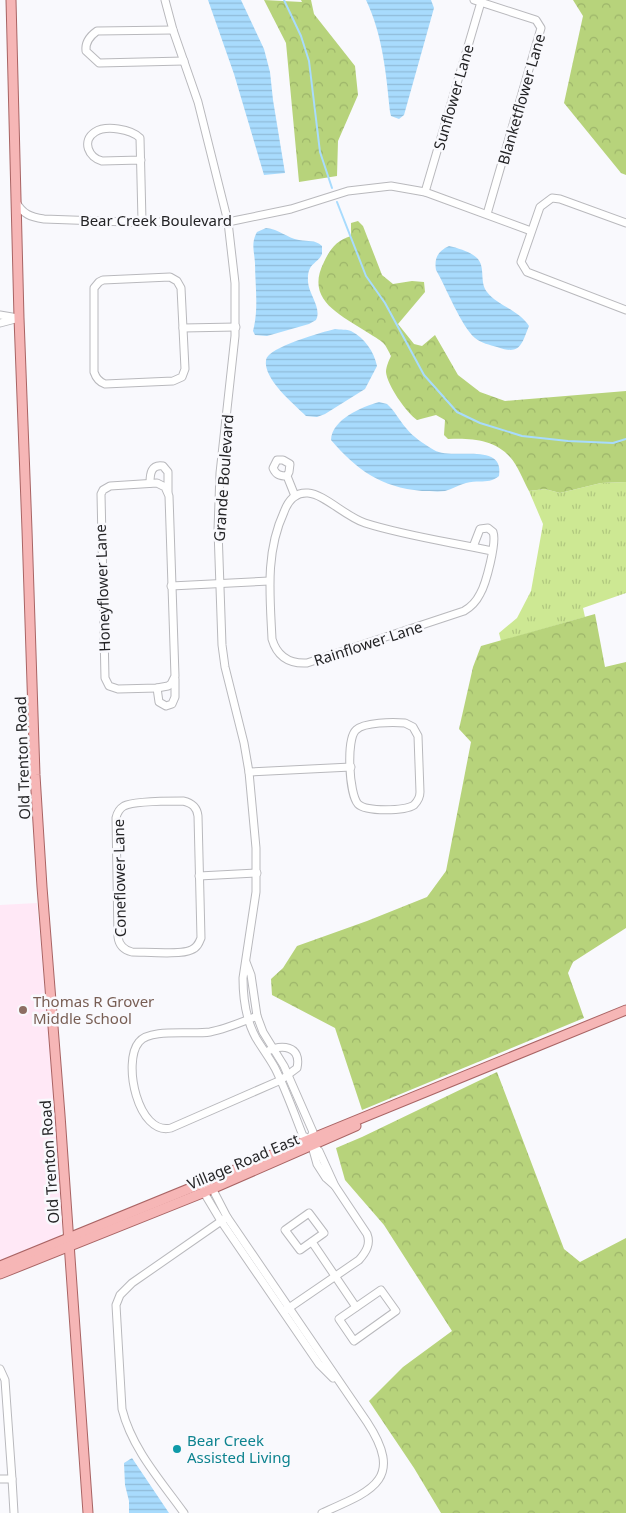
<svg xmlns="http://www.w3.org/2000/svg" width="626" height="1513" font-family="'Noto Sans',sans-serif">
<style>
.education{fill:#ffe8f6}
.grass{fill:url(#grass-tufts)}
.forest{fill:url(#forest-crowns)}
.water{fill:url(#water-rules)}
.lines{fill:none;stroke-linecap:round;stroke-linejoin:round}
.stream{stroke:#a8dbfd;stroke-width:2}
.minor-casing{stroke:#b9b9bd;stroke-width:9}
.major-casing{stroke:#a96464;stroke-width:11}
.minor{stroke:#fff;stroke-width:7}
.major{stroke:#f6b6b6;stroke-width:9}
.education-dot{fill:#8d6e63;stroke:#f9f9fd;stroke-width:2}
.culture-dot{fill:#0f9aa8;stroke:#f9f9fd;stroke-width:2}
.labels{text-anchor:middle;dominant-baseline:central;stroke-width:5;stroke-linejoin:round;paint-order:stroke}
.street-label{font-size:15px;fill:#242426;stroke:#f9f9fd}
.education-label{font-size:15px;fill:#785e54;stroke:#f9f9fd;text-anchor:start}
.culture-label{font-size:15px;fill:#0d838f;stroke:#f9f9fd;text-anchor:start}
</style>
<defs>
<pattern id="grass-tufts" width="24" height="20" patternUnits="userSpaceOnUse" patternTransform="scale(1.25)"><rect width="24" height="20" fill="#cde893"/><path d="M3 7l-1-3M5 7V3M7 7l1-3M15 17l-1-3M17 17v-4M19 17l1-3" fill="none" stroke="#b0c77f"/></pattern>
<pattern id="forest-crowns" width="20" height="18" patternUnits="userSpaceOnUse" patternTransform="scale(1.25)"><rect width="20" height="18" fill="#b7d37b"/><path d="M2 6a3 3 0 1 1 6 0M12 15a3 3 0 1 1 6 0" fill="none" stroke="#9db56a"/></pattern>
<pattern id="water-rules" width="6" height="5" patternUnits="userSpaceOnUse" patternTransform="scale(1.25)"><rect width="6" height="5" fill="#a8dbfd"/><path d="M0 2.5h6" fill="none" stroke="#90bcd9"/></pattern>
</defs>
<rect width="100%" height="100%" fill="#f9f9fd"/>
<polygon class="education" points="37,903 56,1115 62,1230 61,1234 56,1240 0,1262 0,905"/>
<polygon class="grass" points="626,482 626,593 583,608 585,617 501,641 499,633 517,618 531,591 543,524 529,491 545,489 560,493 601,483"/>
<g class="forest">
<polygon points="264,0 302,2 301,0 311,0 314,14 355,66 358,95 338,141 337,176 299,182 286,43"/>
<polygon points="573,0 626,0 626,175 621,173 564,103 583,16"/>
<path d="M 358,221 L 363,226 L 382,275 L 393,284 L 412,281 L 424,282 L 425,292 L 398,324 L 414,344 L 422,346 L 435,335 L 458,375 L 480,392 L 505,401 L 626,391 L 626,482 L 601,483 L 560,493 L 545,489 L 529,491 C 523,480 518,466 510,457 C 494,439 470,438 448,439 L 444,435 L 445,420 L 436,415 L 417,420 C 406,412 387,385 386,372 C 386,367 389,360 391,356 C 389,352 387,348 385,345 C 382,341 375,337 370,334 C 342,315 304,301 324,262 C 330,249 337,240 351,236 L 351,223 Z"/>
<polygon points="595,614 605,667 626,662 626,928 573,962 568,973 584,1018 362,1110 335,1028 272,995 271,979 283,968 297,946 367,921 427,897 446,871 471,742 459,729 473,667 481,646"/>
<polygon points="497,1072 564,1249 580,1262 626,1238 626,1513 441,1513 414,1468 369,1401 403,1367 452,1331 384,1225 345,1180 336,1148 362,1137"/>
</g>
<g class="water">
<polygon points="208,0 241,0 264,49 270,72 273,100 285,173 264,175 234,74"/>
<path d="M 366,0 L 431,0 L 434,8 L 404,115 L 399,119 L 391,116 L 390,112 C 386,73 383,36 366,0 Z"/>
<path d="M 266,228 C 279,229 287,238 299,240 C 309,242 314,239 322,246 C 322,248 322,251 322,254 C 317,265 307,262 308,282 C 309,295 322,308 316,320 L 309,324 L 267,336 L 255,335 L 253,331 C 259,309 255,285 255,263 C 254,250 251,243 257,232 Z"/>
<path d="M 449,246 C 458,248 471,252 477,258 C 486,267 479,282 487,292 C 498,306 519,310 529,326 C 521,346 520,355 497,347 C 490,345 481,343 475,338 C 461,326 446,287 436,270 C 434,258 438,251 449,246 Z"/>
<path d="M 335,329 C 340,330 347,329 351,331 C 365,338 374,352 377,366 L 365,389 L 325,414 L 317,417 L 306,416 C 294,404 263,379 266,360 C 268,347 323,332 335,329 Z"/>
<path d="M 379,402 L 387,404 C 395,411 399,420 406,428 C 413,437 424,444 434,450 C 452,461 505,441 499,476 C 489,485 478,479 466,483 C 459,485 452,489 445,491 C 438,492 429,491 422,491 C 380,487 357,470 331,440 C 332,419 362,407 379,402 Z"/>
<polygon points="132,1458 169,1513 129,1513 129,1501 125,1485 124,1463"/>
</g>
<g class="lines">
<g class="stream">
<polyline points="284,0 301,36 309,61 320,152 332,188"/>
<polyline points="337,202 366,276 385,303 424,375 457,412 480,423 522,436 568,441 613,443 626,439"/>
</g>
<g class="minor-casing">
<g id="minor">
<path d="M 165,0 L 173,30 L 198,102 L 228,222 L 235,283 L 235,336 L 220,473 L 218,530 L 222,645 L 225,667 L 244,743 L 249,772 L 256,848 L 256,892 L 243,978 C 243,998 246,1020 256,1038 C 262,1048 269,1057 275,1068 C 286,1090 294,1113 303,1136 L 310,1139 L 317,1164 L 326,1178 L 335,1186"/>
<polyline points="474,0 536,20 541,28 487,214"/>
<path d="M 173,30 L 97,31 C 90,36 85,43 86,51 L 99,63 L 184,61"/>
<path d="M 141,160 L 102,161 C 89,158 81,141 95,132 C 106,125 131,129 140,138 L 142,221"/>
<polyline points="425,192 481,2"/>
<path d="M 16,202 C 23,214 30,217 44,219 L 127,222 L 228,222 L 291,209 L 348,191 L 391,186 L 425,192 L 531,231"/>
<polyline points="626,223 560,199 552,198 540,207 521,262 527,272 626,310"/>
<path d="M 170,277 L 177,281 L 181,288 L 185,369 L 182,377 L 173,381 L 105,384 C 99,382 96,378 94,372 L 94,288 L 99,282 L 103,280 Z"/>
<polyline points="0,315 18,318"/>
<polyline points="0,323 19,318"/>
<polyline points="183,328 236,327"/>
<path d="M 287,476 C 280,476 276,475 273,468 L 277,460 L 283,460 L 290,464 L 289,472 L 287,476 L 295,496"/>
<path d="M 150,483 C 150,474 151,464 163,466 L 168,472 L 168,492"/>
<polygon points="157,483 165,487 169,496 175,676 171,684 168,686 157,688 118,689 109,686 105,678 101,494 103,490 110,486"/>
<path d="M 473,547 L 480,529 L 488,528 L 493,532 C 497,542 486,584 480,594 C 476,602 471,607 464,611 L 307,663 C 289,664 277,656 272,639 C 270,596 265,553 284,512 C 288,501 295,492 308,493 C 324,494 346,517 365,523 C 406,536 450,542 492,551"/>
<polyline points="171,586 269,581"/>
<polyline points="157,688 159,702 166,706 172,704 175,697 175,679"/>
<path d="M 405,723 L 413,727 L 418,736 L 420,792 C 420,797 418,801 414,805 C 405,811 366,812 358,804 C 349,794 346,739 356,730 C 364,722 393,722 405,723 Z"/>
<polyline points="249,772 351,767"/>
<path d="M 183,801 C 192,803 197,807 198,816 L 201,938 C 199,943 197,948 191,950 C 182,955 145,952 132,952 C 124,950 119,945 118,937 L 116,818 C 117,813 119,809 124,806 C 133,801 171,801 183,801 Z"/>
<polyline points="199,876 257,873"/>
<polyline points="246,962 251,975 257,1016 263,1032 284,1066 313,1132 310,1139"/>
<path d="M 257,1016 C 242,1022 226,1029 210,1032 C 191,1035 150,1028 139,1042 C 122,1062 138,1136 171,1128 L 281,1080 L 297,1068 C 302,1045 281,1044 266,1052"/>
<path d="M 209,1185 L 212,1188 L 227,1217 L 367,1422 C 405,1480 372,1491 322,1513"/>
<polyline points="204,1189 206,1196 221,1221 319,1364 333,1378"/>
<polygon points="309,1213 324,1233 300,1250 285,1230"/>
<polyline points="312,1242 356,1307"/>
<polygon points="381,1290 396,1311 354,1341 339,1319"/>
<path d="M 286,1310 L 359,1260 C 366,1252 371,1244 367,1234 L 335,1186 L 319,1151 L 313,1146"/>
<polyline points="0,1369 5,1380 12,1479 0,1479"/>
<polyline points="12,1479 14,1513"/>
<path d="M 184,1513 C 161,1481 132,1449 122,1409 L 116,1305 L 120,1295 L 132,1283 L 227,1217"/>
</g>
</g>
<g class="major-casing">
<g id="major">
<polyline points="11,0 19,318 27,530 35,775 42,887 60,1115 88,1513"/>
<polyline points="0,1266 626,1010"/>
<polyline points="0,1274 205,1192 356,1126"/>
</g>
</g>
<use href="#minor" class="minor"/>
<use href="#major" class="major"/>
</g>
<circle class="education-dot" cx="23" cy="1010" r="5"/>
<circle class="culture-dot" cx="177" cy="1449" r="5"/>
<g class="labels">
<g class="street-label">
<text transform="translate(453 97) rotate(-74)">Sunflower Lane</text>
<text transform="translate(521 99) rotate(-74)">Blanketflower Lane</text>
<text x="156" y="220">Bear Creek Boulevard</text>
<text transform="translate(223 478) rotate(-86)">Grande Boulevard</text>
<text transform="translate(102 588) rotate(-92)">Honeyflower Lane</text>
<text transform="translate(368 643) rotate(-18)">Rainflower Lane</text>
<text transform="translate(22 758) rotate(-92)">Old Trenton Road</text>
<text transform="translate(119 878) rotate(-91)">Coneflower Lane</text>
<text transform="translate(243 1161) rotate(-23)">Village Road East</text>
<text transform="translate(49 1162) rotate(-94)">Old Trenton Road</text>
</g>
<g class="education-label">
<text x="33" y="1001">Thomas R Grover<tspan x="33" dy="17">Middle School</tspan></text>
</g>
<g class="culture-label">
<text x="187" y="1440">Bear Creek<tspan x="187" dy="17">Assisted Living</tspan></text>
</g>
</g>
</svg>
